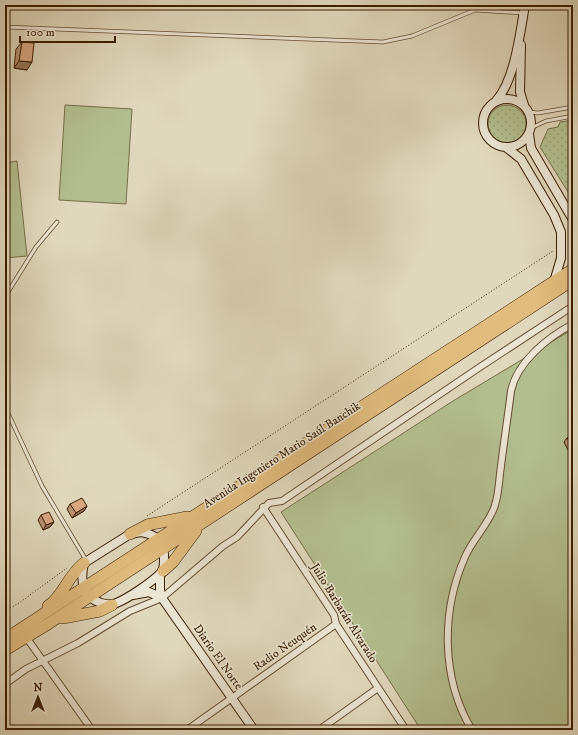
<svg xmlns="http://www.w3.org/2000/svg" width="578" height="735" font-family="'IM FELL DW Pica',serif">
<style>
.grass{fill:url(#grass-dots);stroke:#766e48}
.park{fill:#b3be90;stroke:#766e48}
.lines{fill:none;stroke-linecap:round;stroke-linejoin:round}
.lane-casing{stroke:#644c30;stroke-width:4.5}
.street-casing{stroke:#644c30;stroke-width:8}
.secondary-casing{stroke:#3a1e01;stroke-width:10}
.highway-casing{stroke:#3a1e01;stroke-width:12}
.path{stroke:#3a1e01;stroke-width:1;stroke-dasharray:1 2;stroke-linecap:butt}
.lane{stroke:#ebe6d4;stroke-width:3}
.street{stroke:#ebe6d4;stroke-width:6}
.secondary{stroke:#ebe6d4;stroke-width:8}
.highway{stroke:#e0bc7e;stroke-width:11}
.wall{fill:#ba9070;stroke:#3a1e01}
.shaded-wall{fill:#97755b;stroke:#3a1e01}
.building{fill:#d8a782;stroke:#3a1e01}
.labels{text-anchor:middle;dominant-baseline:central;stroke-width:3;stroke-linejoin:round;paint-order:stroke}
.street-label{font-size:12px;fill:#3a1e01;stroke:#ebe6d4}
</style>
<defs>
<pattern id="grass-dots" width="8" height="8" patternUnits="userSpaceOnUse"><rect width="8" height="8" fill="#b3be90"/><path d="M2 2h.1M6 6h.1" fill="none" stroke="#9ba37a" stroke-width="1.8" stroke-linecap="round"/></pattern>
</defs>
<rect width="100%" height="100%" fill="#e0d8bd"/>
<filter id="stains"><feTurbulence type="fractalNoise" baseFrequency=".005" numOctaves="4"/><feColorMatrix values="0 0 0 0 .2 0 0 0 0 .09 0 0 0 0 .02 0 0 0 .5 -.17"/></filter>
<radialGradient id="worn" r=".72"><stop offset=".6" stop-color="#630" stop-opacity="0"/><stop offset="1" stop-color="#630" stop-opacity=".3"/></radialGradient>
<g class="grass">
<circle cx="507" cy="124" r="19"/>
<polygon points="573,120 573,200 540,147 548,129 558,127 560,122"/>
</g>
<g class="park">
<polygon points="65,105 132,109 126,204 59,200"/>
<polygon points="17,161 27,256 5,258 5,163"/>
<polygon points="573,329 573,730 421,730 281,512 453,401"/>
</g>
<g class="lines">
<g class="lane-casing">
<g id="lane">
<polyline points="5,27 383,42 412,36 475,10 523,13"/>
<polyline points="529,112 538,113 573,107"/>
<polyline points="531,128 546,121 573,116"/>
<polyline points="5,294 8,292 36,247 57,222"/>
<polyline points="5,407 42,486 86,560"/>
</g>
</g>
<g class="street-casing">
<g id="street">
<polyline points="263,507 334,615 336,624 406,730"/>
<polyline points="26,637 92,730"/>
<polyline points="5,684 26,669 78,643 130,611 162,598 223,546 237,537 269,503 282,501 480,367 573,306"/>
<polyline points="187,730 336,624"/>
<polyline points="319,730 378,688"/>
<path d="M 472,730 C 441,679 441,611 465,557 C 472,540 491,521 495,505 C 499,493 499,479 501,466 C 504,441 508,416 511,391 C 517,362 548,337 573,324"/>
</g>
</g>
<g class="secondary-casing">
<g id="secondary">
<polyline points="521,45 520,92 524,105"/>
<circle cx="507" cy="123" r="24"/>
<path d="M 496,101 C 515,80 520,33 525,5"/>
<polyline points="529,134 531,148 573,220"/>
<polyline points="507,148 521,159 554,215 561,232 561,258 554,282"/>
<path d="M 141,532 C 165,536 166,550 163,571 C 152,582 128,599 114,604 C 110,605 105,604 101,603 C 82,597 80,580 84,563 L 130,534 Z"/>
<polyline points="160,574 160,590 162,598 254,730"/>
<polyline points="133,595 149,592 162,598"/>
</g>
</g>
<g class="highway-casing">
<g id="highway">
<polyline points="130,534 147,525 187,517"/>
<polyline points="163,571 173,562 196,531"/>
<path d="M 48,606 C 63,597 68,575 84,563"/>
<polyline points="63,618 100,611 112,605"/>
<polyline points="5,639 573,269"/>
<polyline points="5,650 48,624 573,280"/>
</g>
</g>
<g class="path">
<polyline points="569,241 573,238"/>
<polyline points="147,516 553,251"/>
<polyline points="5,611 19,603 67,568"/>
</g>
<use href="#lane" class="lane"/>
<use href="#street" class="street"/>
<use href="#secondary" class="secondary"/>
<use href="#highway" class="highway"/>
</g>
<g class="wall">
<polygon points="22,42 27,70 14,68 16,49"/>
<polygon points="567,438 573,447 568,450 564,442"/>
<polygon points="70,504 87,506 84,511 72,518 67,509"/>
<polygon points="41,515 54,522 50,527 43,530 38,520"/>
</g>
<g class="shaded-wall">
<polygon points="78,5 92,5 91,7 78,6"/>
<polygon points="19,61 32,62 27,70 14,68"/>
<polygon points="573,444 573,447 568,450 571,445"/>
<polygon points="87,506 84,511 72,518 76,513"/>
<polygon points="54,522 50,527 43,530 46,525"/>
</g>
<g class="building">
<polygon points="22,42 34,43 32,62 19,61"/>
<polygon points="573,435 573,444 571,445 567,438"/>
<polygon points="82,498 87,506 76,513 70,504"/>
<polygon points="49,512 54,522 46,525 41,515"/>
</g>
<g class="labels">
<g class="street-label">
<text transform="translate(282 455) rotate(-33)">Avenida Ingeniero Mario Saúl Banchik</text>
<text transform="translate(344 613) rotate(58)">Julio Barbarán Alvarado</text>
<text transform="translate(285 647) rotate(-35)">Radio Neuquén</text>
<text transform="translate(218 657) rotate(55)">Diario El Norte</text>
</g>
</g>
<rect width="578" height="735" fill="none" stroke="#e0d8bd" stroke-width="20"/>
<rect x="6" y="6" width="566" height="723" fill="none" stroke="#3a1e01" stroke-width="2"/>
<rect x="10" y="10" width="558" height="715" fill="none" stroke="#3a1e01"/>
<g transform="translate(38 697)" stroke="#ebe6d4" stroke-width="3" paint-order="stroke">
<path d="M0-3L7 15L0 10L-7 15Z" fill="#3a1e01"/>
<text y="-6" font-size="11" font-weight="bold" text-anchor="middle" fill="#3a1e01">N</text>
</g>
<path d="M20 36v6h95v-6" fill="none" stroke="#3a1e01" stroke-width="2"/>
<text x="26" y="36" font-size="12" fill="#3a1e01" stroke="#ebe6d4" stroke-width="3" paint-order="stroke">100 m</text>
<rect width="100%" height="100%" filter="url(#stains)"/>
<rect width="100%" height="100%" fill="url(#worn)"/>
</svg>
